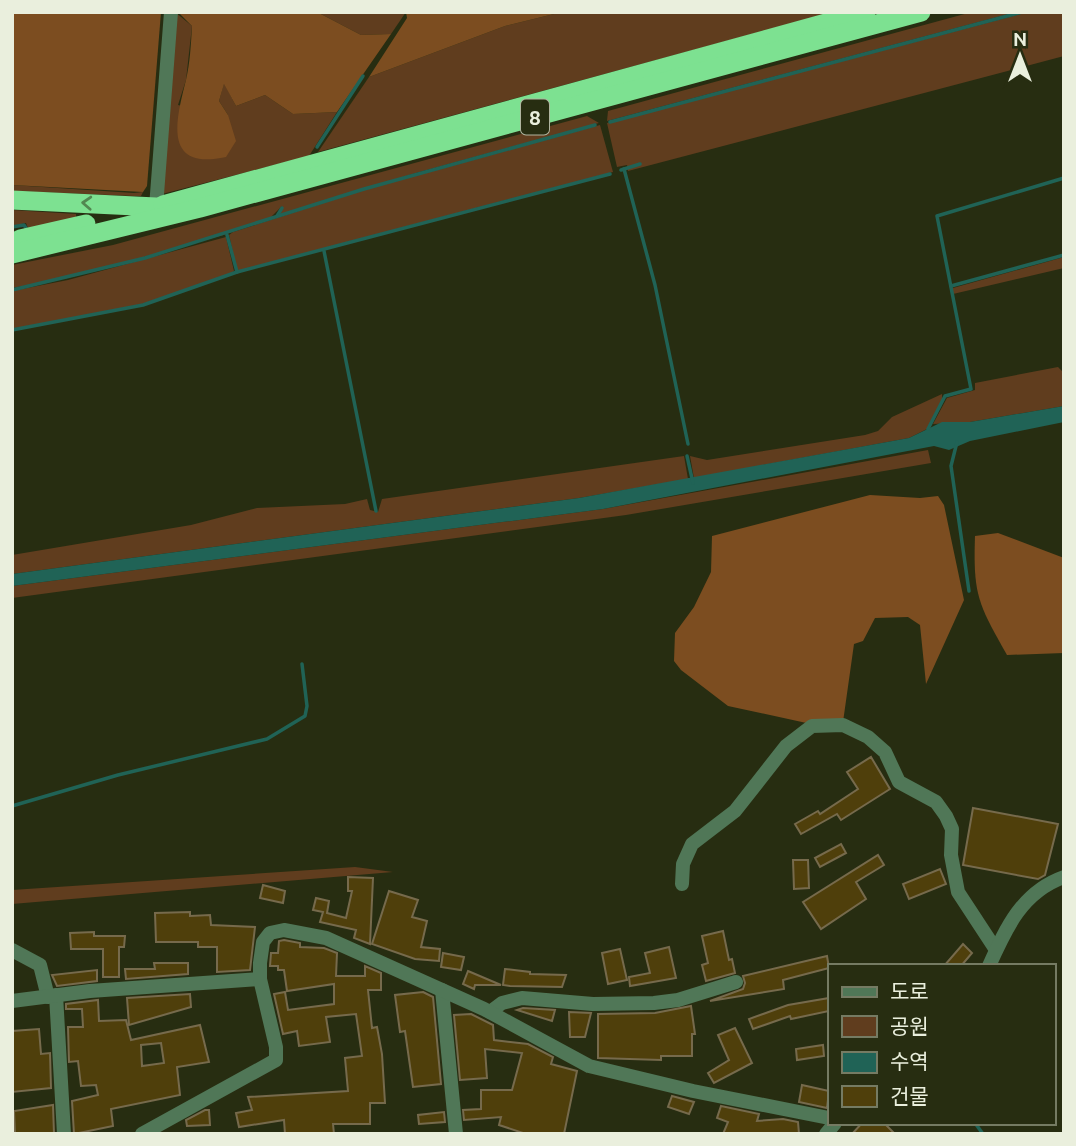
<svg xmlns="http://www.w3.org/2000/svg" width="1076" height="1146" font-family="Ubuntu,'Noto Sans KR',sans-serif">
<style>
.green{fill:#603d1e}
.forest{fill:#7c4d20}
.water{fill:#206356}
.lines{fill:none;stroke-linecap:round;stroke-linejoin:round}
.stream{stroke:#206356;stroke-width:3.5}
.building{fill:#4f3f0b;stroke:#766a4c;stroke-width:2;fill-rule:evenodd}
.minor{stroke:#507757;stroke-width:14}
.highway{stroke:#7de191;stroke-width:19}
.oneway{stroke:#528751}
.labels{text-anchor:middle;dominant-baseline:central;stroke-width:6;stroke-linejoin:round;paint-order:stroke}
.shield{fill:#272d11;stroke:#b0b5a0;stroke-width:2}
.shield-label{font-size:21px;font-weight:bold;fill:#eaefdd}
</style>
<rect width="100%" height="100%" fill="#272d11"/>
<g class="green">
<polygon points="175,12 192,26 186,80 178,105 228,115 219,101 224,83 236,106 265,95 293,114 337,112 309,156 162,194"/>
<polygon points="317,12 406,12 391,34 361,35"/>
<polygon points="562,12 833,12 318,152 369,77 505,26"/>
<polygon points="972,12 1016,12 607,121 608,111"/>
<polygon points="1028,12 1064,12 1064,56 628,171 627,165 617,167 607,123"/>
<polygon points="587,116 599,123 416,173 278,215 282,206 269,219 227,234 68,278 12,288 12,265 113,245"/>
<polygon points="600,125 613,172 237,271 229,235 233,232 364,190"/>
<polygon points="12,185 134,193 143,192 141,196 134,196 12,191"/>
<polygon points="12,210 76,214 76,218 28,228 26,223 12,226"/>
<polygon points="226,237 234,271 230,274 142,304 12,329 12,291 68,280"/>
<polygon points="1064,257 1064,268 953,294 953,288"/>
<polygon points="1058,367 1064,373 1064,406 970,422 933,424 947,398 975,390 975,383"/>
<polygon points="942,394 942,401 927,429 909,438 694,478 690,456 707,460 865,435 878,431 892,417"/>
<polygon points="928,450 931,463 626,515 12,598 12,586 603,509"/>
<polygon points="684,456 688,479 579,498 12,574 12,555 191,525 257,508 345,504 367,499 370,510 378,512 382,499"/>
<polygon points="355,867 393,872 12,904 12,890"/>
</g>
<g class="forest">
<polygon points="12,12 161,12 147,186 143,192 12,185"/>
<path d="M 178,12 L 317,12 L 361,35 L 391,34 L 337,112 L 293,114 L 265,95 L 236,106 L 224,84 L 219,101 L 228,115 L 236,141 L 226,157 C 162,171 176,120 186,80 C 190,63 191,44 192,26 Z"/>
<polygon points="406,12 562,12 505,26 369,77 407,18"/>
<polygon points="870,495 920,498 938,496 944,505 964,600 926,684 920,625 908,617 875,618 863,641 854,644 843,722 811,724 728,706 681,670 674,661 675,633 694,607 711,572 712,536"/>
<path d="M 998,533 L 1064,558 L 1064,653 L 1007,655 C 978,604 973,595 975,536 Z"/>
</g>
<polygon class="water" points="1064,406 1064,422 970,441 949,450 934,446 603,509 12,586 12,574 579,498 909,438 942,422 970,422"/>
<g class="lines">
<g class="stream">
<polyline points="610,122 1022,12"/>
<polyline points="317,147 363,76"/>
<polyline points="624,169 655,285 688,444"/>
<polyline points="621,170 640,164"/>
<polyline points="277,216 282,208"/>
<polyline points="12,227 24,225 26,228"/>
<polyline points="227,235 237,272"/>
<polyline points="324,251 376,511"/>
<polyline points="951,286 1064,255"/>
<polyline points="12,290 145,258 364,189 595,125"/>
<polyline points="12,330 143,305 237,272 610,174"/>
<polyline points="928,429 945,396 971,389 937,216 1064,178"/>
<polyline points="957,442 951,466 969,591"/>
<polyline points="687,456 693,483"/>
<polyline points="12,806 118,775 267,739 305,716 307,706 302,664"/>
<polyline points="975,1123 983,1134"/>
</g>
</g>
<g class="building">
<polygon points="871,757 890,789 841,820 837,814 801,834 795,824 818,811 820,814 858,789 847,772"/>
<polygon points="973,808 1058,824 1045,875 1038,879 963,865"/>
<polygon points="841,844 846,853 820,867 815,858"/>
<polygon points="878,855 884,865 856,882 866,899 821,929 803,902"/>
<polygon points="793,860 808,860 809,888 794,889"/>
<polygon points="940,869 946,884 909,899 903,884"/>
<polygon points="348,877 373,878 370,944 354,938 356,930 320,922 323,912 313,910 316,898 329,901 327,913 346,918 352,891 348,891"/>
<polygon points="263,885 285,891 283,903 260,898"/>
<polygon points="389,891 418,900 412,917 427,921 421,947 440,949 439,961 415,959 372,944"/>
<polygon points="190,912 190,916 210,915 211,925 255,927 250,970 217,972 217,947 198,947 198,942 156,942 155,913"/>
<polygon points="723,931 729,960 732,959 735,973 706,981 702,965 708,963 702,936"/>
<polygon points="94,932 94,936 125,936 124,947 119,947 119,977 103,977 103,949 71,949 70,933"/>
<polygon points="284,940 300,943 300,947 324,948 337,953 336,976 365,976 365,966 381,973 381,990 368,990 372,1028 377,1027 382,1054 385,1103 370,1103 370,1124 333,1124 334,1134 285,1134 284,1120 239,1127 236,1113 252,1110 248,1097 348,1091 345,1058 362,1056 356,1014 326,1017 330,1042 299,1046 297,1031 283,1034 274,994 285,992 288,1010 334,1004 334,984 287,991 284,970 278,970 278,966 270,966 271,953 278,953 279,941"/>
<polygon points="963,944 972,953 961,966 944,966"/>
<polygon points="669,947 676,978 630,986 629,977 650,973 645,953"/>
<polygon points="620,949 627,980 608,984 602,953"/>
<polygon points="443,953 464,957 461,970 441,967"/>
<polygon points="827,956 829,968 783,980 784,989 710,1001 743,989 745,983 743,976"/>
<polygon points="154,963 188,963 188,974 126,979 125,969 155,969"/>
<polygon points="505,969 530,972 530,974 566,975 562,987 510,986 503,985"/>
<polygon points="97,970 97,981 57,986 52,975"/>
<polygon points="468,971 501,985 475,985 474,989 463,984"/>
<polygon points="423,992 433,997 441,1084 413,1087 405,1031 400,1032 395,995"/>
<polygon points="190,994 191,1007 129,1025 127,998"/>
<polygon points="829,998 829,1011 791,1019 790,1016 753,1029 749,1019 788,1005"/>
<path d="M 98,1000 L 99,1021 L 126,1020 L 131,1040 L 200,1025 L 209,1062 L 177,1067 L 180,1095 L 111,1109 L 113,1126 L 74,1134 L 72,1101 L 98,1095 L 96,1085 L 81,1086 L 78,1061 L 69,1062 L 68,1027 L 83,1027 L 82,1009 L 66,1009 L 66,1004 ZM 161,1043 L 164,1063 L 142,1066 L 141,1045 Z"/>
<polygon points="691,1006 695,1034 692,1034 692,1056 661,1056 661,1060 598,1058 598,1014 655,1013"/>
<polygon points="523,1008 555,1010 552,1021 517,1010"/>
<polygon points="569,1012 591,1013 585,1037 570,1037"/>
<polygon points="471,1014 493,1025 494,1040 528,1044 553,1057 551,1064 577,1071 564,1134 526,1134 499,1125 501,1117 464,1120 463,1110 481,1109 481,1090 512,1090 522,1053 485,1049 487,1078 460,1080 454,1015"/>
<polygon points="735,1028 752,1063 714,1083 708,1073 729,1060 718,1035"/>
<polygon points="39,1029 41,1054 50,1053 51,1088 12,1092 12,1031"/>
<polygon points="823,1045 824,1056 797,1060 796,1049"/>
<polygon points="802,1085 829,1091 827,1108 799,1102"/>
<polygon points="672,1096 694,1102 689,1114 668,1107"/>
<polygon points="53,1105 54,1134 15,1134 14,1111"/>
<polygon points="721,1106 759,1114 757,1121 783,1119 798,1122 799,1134 723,1134 728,1122 717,1118"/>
<polygon points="205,1110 209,1110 210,1125 187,1126 186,1120"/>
<polygon points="444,1112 445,1122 419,1124 418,1115"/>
<polygon points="862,1123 884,1123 895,1134 852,1134"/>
</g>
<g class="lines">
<g class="minor">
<polyline points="156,207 171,12"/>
<polyline points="682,884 683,864 692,844 735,811 786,746 812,726 843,725 868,737 885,752 899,782 936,802 946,816 952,829 951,855 958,892 996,950"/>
<polyline points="12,950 40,965 48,997"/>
<path d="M 989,966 C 1006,928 1022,892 1064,877"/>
<polyline points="442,990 456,1134"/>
<polyline points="56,995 64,1134"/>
<polyline points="12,1001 90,991 260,979"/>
<polyline points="490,1012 502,1003 522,998 593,1004 654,1003 678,1000 736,982"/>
<polyline points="142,1134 276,1060 276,1047 260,979 260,963 263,942 270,933 284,930 326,938 484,1009 589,1066 693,1091 829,1118"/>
<polyline points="826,1134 835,1123"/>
</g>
<g class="highway">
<polyline points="12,200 156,207"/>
<polyline points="163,205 866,12"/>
<polyline points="20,239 86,224"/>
<polyline points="12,254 200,208 921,12"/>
</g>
</g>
<defs><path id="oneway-chevron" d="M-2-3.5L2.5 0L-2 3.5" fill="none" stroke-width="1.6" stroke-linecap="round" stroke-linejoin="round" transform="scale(1.75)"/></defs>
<use class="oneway" href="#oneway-chevron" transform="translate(87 203) rotate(-177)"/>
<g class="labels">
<rect class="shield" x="521" y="99.5" width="28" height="35" rx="5"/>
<g class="shield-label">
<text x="535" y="117">8</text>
</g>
</g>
<rect width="1076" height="1146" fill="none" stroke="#eaefdd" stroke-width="28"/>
<rect x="828" y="964" width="228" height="161" fill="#272d11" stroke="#757b63" stroke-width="2"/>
<rect x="842" y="987" width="35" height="10" fill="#507757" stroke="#757b63" stroke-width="2"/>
<text x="890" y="999" font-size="21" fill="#eaefdd">도로</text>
<rect x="842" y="1016" width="35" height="21" fill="#603d1e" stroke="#757b63" stroke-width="2"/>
<text x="890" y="1034" font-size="21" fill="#eaefdd">공원</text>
<rect x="842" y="1052" width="35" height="21" fill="#206356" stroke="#757b63" stroke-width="2"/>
<text x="890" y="1069" font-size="21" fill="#eaefdd">수역</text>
<rect x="842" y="1086" width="35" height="21" fill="#4f3f0b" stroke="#757b63" stroke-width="2"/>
<text x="890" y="1104" font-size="21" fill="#eaefdd">건물</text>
<g transform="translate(1020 56)" stroke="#272d11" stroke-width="5" paint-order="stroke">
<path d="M0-5L12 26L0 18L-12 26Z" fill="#eaefdd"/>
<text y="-10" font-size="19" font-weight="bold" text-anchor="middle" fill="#eaefdd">N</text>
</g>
</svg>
